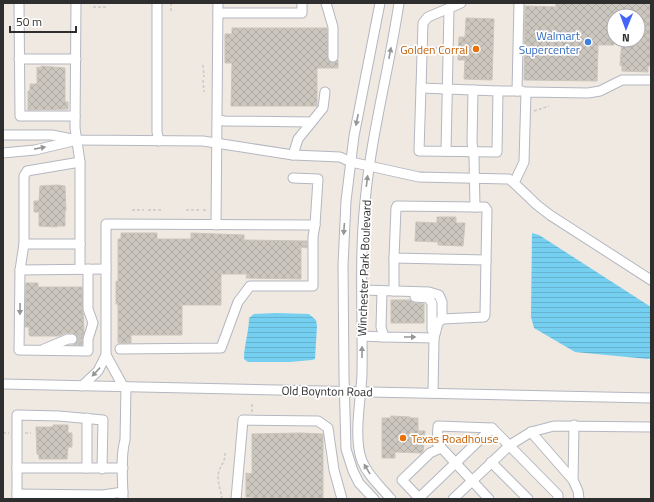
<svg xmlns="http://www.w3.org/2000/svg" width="654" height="502" font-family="'Titillium Web',sans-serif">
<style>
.water{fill:url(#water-rules)}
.building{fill:url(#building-cross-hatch);stroke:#cbc5ba}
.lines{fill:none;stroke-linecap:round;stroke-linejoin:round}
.minor-tunnel{stroke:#c8c4bd;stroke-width:9;stroke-dasharray:9 4.5;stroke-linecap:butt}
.minor-casing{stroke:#b4b7c1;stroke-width:11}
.path{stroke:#c9c9c9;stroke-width:1.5;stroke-dasharray:3 2;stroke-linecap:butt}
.minor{stroke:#fff;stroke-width:9}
.oneway{fill:#969696}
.shop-dot{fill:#3f7fe0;stroke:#fff;stroke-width:1.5}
.food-dot{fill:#e8710a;stroke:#fff;stroke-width:1.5}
.labels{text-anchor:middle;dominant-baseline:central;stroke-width:3.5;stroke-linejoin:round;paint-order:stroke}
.shop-label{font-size:12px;fill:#366cbe;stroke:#fff;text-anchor:end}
.food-label{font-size:12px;fill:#c56008;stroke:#fff;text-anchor:end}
.street-label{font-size:12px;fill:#2e2e2e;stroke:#fff}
</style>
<defs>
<pattern id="water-rules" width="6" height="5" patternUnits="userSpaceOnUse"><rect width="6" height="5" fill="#75cff0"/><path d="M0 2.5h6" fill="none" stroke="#66b2ce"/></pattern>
<pattern id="building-cross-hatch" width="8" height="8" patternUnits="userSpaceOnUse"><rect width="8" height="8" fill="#cbc7bf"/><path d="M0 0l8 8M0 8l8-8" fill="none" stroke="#afaba4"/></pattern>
</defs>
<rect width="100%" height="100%" fill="#efe9e1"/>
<g class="water">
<polygon points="532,233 539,235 651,307 651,358 648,359 575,352 534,328 531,317"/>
<path d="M 276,313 L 309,314 L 316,320 L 317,326 L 315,359 L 312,360 L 290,362 L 248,362 L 244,359 C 244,345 249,332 249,318 L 254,314 Z"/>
</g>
<g class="building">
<polygon points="556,3 651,3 651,66 648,66 648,72 622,71 622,66 620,65 622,40 638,40 638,16 614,16 614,45 598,45 597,81 524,80 525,6 556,7"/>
<polygon points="466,18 494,19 492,80 464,79 465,60 458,60 459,37 465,37"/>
<polygon points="232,28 327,28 328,60 333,63 338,60 338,68 317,68 317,106 231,106 232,63 225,63 225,34 232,34"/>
<polygon points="41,66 65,68 65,102 68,102 68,109 28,110 28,91 30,91 30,84 37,84 37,67 41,68"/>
<polygon points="57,185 65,186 66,211 65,211 65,226 57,226 57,227 39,226 39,212 34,212 34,201 39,201 40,186"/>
<polygon points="437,217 456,217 456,223 465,223 463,246 438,245 438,242 415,241 416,222 437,223"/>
<polygon points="121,233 157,233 157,239 191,239 191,233 244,235 244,240 307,241 307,248 301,247 301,279 246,278 247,274 221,274 221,305 182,305 182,335 131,335 131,343 118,343 118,304 116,304 116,281 118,282 118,239 121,239"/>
<polygon points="26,283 38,283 38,287 82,287 84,333 82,345 73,345 77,342 78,339 77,336 72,333 66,333 59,336 30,336 30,335 29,335 29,327 25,327"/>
<polygon points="391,300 410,300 414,303 424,304 424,323 391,323"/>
<polygon points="391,416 410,417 410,418 418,418 418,431 425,431 423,451 422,453 395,452 395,458 382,458 382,418 391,418"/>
<polygon points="53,425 68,425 68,433 72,433 72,447 68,447 67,459 39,459 39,455 37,454 36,427 53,427"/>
<polygon points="300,433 323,434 323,499 252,499 252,497 246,497 246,473 252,474 252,434"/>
</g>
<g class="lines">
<polyline class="minor-tunnel" points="72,339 84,339"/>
<g class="minor-casing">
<g id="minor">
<polyline points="19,3 20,116 75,116"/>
<polyline points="76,3 75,128 80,162 80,269"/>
<polyline points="157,3 157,132 159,141"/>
<polyline points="326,3 333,27 333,57"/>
<polyline points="461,3 428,17 423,23 419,151 497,152 498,91 517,91"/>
<polyline points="519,3 517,91 522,91"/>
<polyline points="218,13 302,13 302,3"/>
<polyline points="19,59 76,59"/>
<polyline points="651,80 622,80 600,91 588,93 526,92 524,162 514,183 537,205 550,215 651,280"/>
<polyline points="421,88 498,91"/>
<polyline points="218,120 225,121 311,122"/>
<polyline points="3,135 52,135 77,140 203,141 293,155 340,157 351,162 419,177 507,179 509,179 514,183"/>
<polyline points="446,151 449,9"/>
<polyline points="3,153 35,150 73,141"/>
<polyline points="293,155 298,139 323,108 325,92"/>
<polyline points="80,162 27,171 24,176 24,244 20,270 106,269"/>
<polyline points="475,207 485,207 487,210 486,260"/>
<polyline points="216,225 218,3"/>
<polyline points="24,244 80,244"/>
<polyline points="20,270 19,350 88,351 88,339 93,323 88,309 88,269"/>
<polyline points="362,290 429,292 439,295 442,302 442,319"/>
<polyline points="382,291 381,327 384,337 434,338"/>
<polyline points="394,291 394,258"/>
<polyline points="415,297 428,298 432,303 432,330"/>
<polyline points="362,336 384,337"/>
<polyline points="44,349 68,339 72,339"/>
<polyline points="120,349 221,348 238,302 250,286 313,286 313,237 315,225"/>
<polyline points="106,355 123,386"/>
<polyline points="3,384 651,398"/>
<polyline points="82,386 98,371 106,355 106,224 315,225 318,179 293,178"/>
<polyline points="433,393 434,338 438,323 442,319 484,317 485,315 486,260 394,258 396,208 397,206 475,207 474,157 472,142 473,90"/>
<polyline points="531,432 573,480 578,491 579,499"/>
<polyline points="441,448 430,453 402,480 419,498 492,428"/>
<polyline points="491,462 528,499"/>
<polyline points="87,468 87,418"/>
<polyline points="102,469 103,420 59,416 17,415 17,468 123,468"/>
<polyline points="573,480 574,425"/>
<polyline points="17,494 17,468"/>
<polyline points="17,499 17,494 103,495 123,492"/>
<path d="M 123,499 C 123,480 120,458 125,440 L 126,387"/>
<polyline points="236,499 243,420 318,421 328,428 334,470 342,499"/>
<polyline points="374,499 359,483 353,471 346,449 344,376 343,265 346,201 354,136 380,3"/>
<path d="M 391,499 C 381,487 368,476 362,461 C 353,438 361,399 362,374 C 363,317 359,259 365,202 C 371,135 389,70 399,3"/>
<polyline points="453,499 510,445 531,432 554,426 651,427"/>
<polyline points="489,499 437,443 438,426 492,428 558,495 558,499"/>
</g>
</g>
<g class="path">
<polyline points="171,3 171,13"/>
<polyline points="93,7 106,7"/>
<polyline points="430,48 439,48"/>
<polyline points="203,65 204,77"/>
<polyline points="203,80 204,92"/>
<polyline points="534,111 549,106"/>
<polyline points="132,210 144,210"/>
<polyline points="148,210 161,210"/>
<polyline points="186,210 199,210"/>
<polyline points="203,210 208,210"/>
<polyline points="252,412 252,404"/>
<polyline points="3,433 9,433"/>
<polyline points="25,433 31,433"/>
<path d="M 222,499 C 221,490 216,480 219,471 C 222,463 225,462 225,453"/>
</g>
<use href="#minor" class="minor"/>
</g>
<defs><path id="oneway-solid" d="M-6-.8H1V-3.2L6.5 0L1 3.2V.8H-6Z"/></defs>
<g class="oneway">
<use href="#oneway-solid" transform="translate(390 53) rotate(-79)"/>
<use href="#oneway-solid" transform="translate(357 120) rotate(101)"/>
<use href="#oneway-solid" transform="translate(40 148) rotate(-11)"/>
<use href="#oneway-solid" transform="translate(367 181) rotate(-83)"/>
<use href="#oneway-solid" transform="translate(344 229) rotate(94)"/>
<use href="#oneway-solid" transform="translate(20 309) rotate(91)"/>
<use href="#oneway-solid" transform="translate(410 337)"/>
<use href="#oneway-solid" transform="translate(362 352) rotate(-90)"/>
<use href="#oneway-solid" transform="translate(96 372) rotate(133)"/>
<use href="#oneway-solid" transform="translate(367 469) rotate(-121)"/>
</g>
<circle class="shop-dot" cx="588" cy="42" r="4"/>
<g class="food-dot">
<circle cx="476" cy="49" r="4"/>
<circle cx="403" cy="438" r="4"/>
</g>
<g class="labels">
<g class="shop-label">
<text x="580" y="35">Walmart<tspan x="580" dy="14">Supercenter</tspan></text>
</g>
<g class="food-label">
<text x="468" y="49">Golden Corral</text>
<text x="411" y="438" text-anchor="start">Texas Roadhouse</text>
</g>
<g class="street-label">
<text transform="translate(364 268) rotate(-88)">Winchester Park Boulevard</text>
<text transform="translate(327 391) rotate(1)">Old Boynton Road</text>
</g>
</g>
<rect width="654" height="502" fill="none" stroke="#2e2e2e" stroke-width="8"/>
<g transform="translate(626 28) rotate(181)"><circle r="19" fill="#ffffff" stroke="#ababab"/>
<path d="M0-3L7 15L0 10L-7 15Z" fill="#4264fb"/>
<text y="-6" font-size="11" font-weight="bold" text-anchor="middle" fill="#2e2e2e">N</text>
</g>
<path d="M10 26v6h66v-6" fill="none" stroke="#2e2e2e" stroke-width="2"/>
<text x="16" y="26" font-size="12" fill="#2e2e2e" stroke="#ffffff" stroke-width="3" paint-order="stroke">50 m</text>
</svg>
